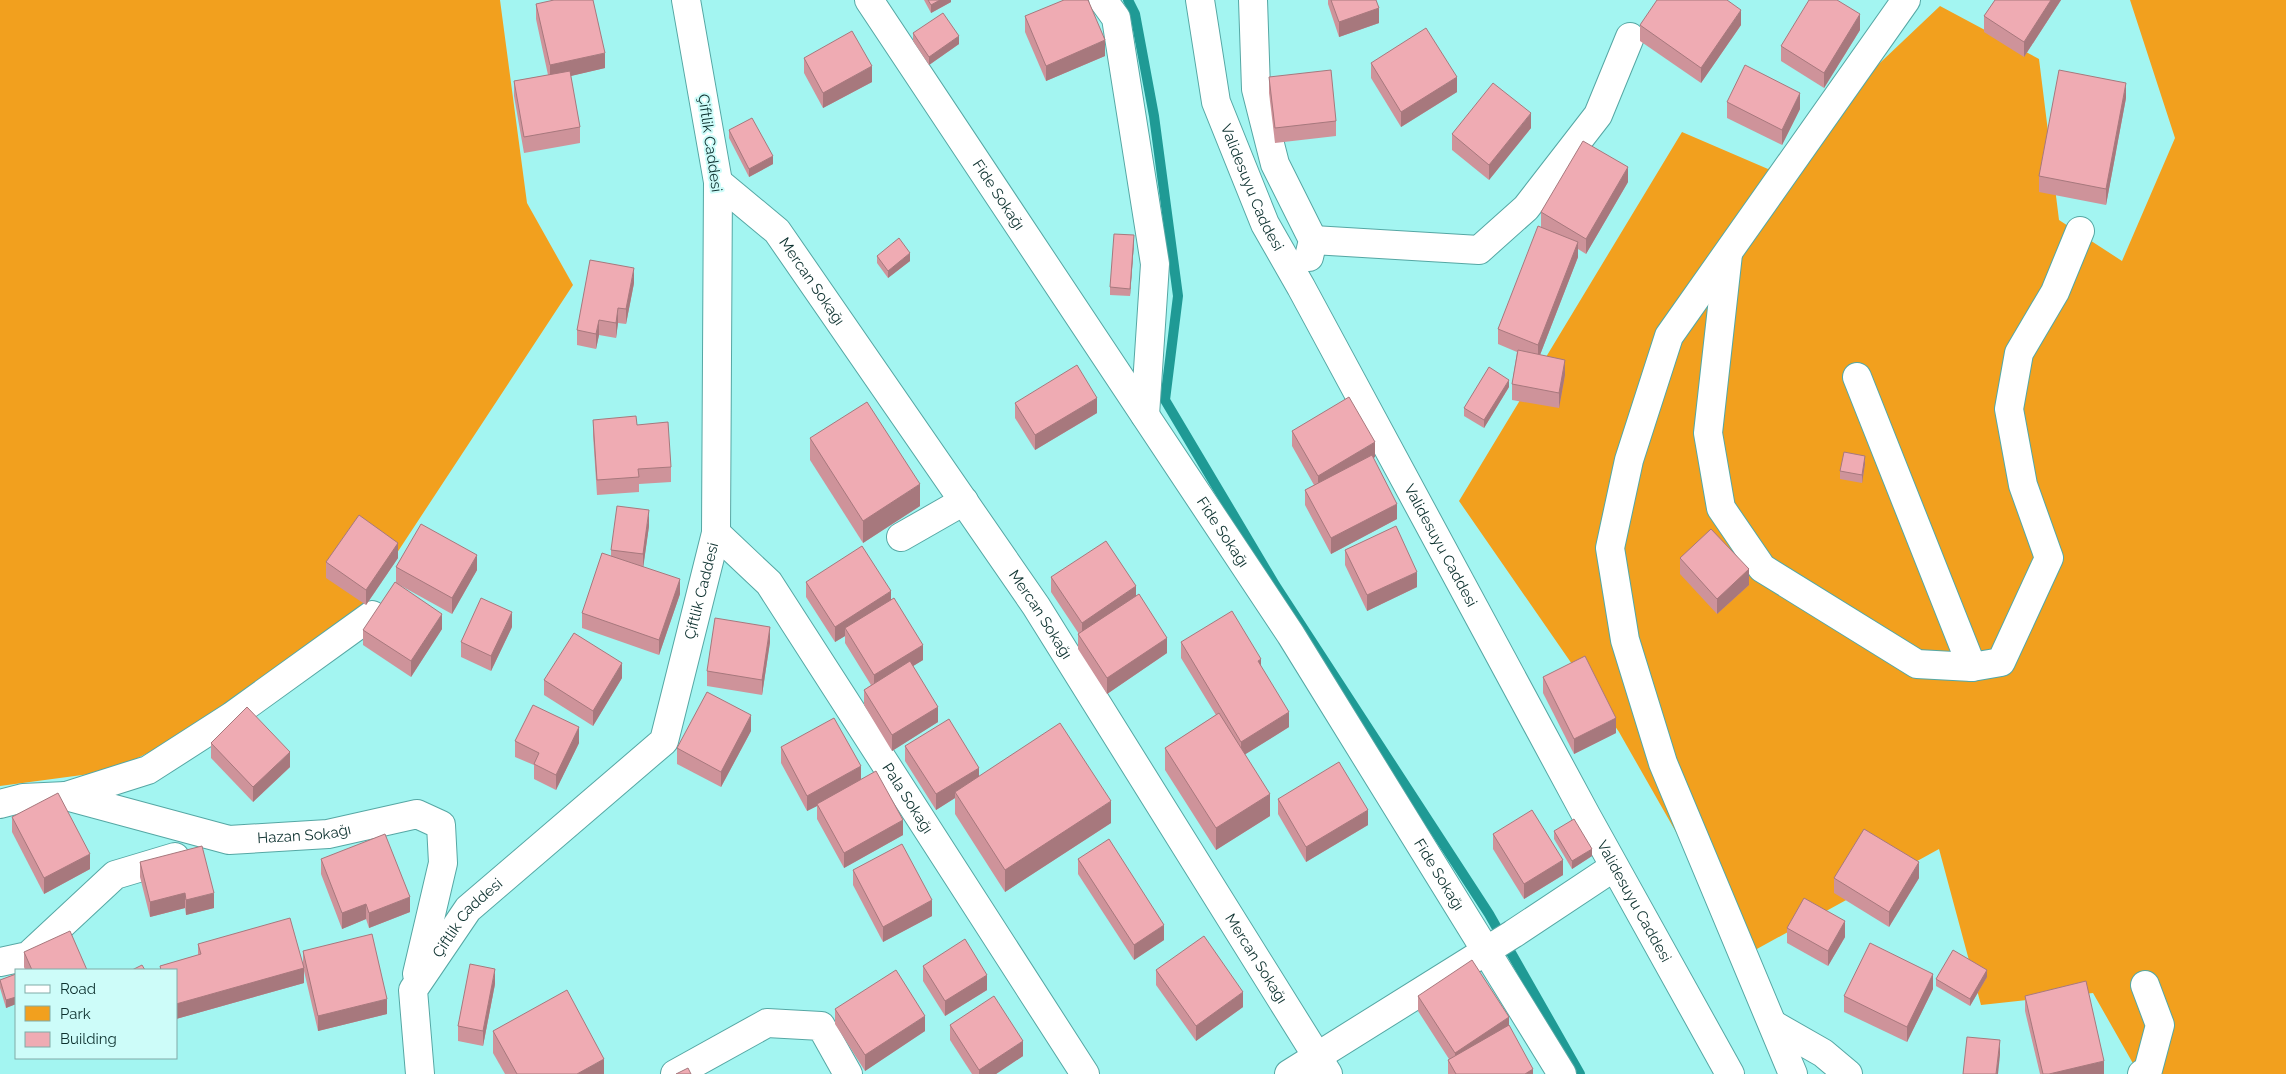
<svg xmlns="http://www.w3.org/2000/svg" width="2286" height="1074" font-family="Raleway,sans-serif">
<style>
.green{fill:#f2a01e}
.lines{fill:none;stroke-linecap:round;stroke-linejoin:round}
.stream{stroke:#1f9a95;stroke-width:10}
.minor-casing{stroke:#55a7a4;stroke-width:30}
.minor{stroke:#fff;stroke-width:28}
.wall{fill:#ce939a}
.shaded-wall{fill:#a7787d}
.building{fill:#efabb3;stroke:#a7787d}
.labels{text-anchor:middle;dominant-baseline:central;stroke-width:4;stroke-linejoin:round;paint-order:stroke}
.street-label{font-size:15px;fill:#0d312f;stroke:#cdfcf9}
</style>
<rect width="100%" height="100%" fill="#a3f5f1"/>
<g class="green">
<polygon points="0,0 500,0 527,203 573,285 324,664 112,771 0,786"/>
<polygon points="2130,0 2286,0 2286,1074 2139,1074 2093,993 1981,1005 1939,849 1746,955 1619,732 1459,501 1682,132 1768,169 1940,6 2039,59 2059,220 2122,261 2175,138"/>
</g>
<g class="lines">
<polyline class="stream" points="1128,0 1135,14 1154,116 1178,296 1165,400 1275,585 1489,914 1580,1074"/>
<g class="minor-casing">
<g id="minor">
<path id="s1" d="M 869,0 L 1291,635 L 1562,1074"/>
<polyline points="1103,0 1116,18 1155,264 1145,415"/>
<path id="s2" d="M 1200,0 L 1216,102 L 1265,224 L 1301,287 L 1586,815 L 1730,1074"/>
<polyline points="1253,0 1256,89 1275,164 1313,240 1309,257"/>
<path id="s3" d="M 718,182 L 777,231 L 1036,606 L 1328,1074"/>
<polyline points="1313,240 1479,250 1526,208 1598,115 1630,37"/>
<polyline points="1728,254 1708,433 1721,508 1762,568 1917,664 1972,667 2001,662 2049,558 2023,485 2009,409 2019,353 2055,292 2080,231"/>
<polyline points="1857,377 1972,667"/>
<path id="s4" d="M 716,533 L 769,583 L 1085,1074"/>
<polyline points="901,537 964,501"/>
<polyline points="66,796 148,770 232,716 372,615"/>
<path id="s5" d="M 0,804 L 23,798 L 66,796 L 229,840 L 328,834 L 417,814 L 441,825 L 443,863 L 417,974"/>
<polyline points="0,962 28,956 115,875 175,857"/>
<polyline points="1774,1025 1823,1053 1848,1074"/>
<path id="s6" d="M 420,1074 L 413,990 L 468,909 L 664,741 L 716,533 L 718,182 L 686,0"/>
<polyline points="675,1074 767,1023 821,1026 848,1074"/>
<polyline points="1289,1074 1513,934 1614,867"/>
<polyline points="1793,1074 1663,763 1625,640 1610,548 1629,460 1669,336 1906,0"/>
<polyline points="2142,1074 2148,1070 2160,1025 2145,985"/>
</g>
</g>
<use href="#minor" class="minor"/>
</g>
<g class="wall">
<polygon points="924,0 951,0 951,2 931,13"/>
<polygon points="1328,0 1376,0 1379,23 1339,37 1328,4"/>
<polygon points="1995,0 2061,0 2024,57 1984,32 1984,16"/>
<polygon points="536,4 605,68 570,76 580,127 580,143 524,153 514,96 514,81 548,75 536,19"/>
<polygon points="1025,16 1105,56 1046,81 1025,32"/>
<polygon points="1640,25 1741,25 1701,83 1640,41"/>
<polygon points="1860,30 1824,88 1781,61 1781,46"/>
<polygon points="913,33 959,44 929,65 913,41"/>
<polygon points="804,58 872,82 823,108 804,73"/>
<polygon points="1371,63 1457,92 1401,127 1371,78"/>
<polygon points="1269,77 1336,121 1336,136 1275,143 1269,93"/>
<polygon points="2126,98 2106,205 2039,192 2039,176"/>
<polygon points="1727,102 1800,109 1782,145 1727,118"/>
<polygon points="1531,128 1489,180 1452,150 1452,134"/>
<polygon points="729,130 773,164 749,177 729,138"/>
<polygon points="1628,182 1586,254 1578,249 1578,257 1540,355 1565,375 1559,408 1512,400 1512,384 1517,352 1498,344 1498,329 1541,227 1541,212"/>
<polygon points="1134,243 1130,296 1110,295 1110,287"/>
<polygon points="877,256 910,261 888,278 877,263"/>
<polygon points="634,283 626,324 618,323 616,338 599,335 596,349 577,345 577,330"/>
<polygon points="1509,387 1484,428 1464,416 1464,408"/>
<polygon points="1015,403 1097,413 1035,450 1015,418"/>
<polygon points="593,420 637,425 671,467 671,482 639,484 639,492 597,495 593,435"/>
<polygon points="1292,431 1375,457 1373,458 1397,519 1331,554 1305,505 1305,490 1314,485 1292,446"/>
<polygon points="810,438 920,506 863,543 810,460"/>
<polygon points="1865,464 1862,483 1840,479 1840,471"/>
<polygon points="649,526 643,567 680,594 659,655 582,628 582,613 611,556 611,550"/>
<polygon points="1345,550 1417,587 1367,611 1345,565"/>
<polygon points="398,558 366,605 326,578 326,562"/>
<polygon points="1680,558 1749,585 1717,614 1680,574"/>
<polygon points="396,567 477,570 452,614 396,583"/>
<polygon points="1051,577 1136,596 1167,653 1107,694 1078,649 1078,634 1079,634 1051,592"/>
<polygon points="806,582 891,599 923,660 913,666 938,722 892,751 864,705 864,690 871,685 845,643 845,636 835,642 806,597"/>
<polygon points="512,627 491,671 461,657 461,642"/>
<polygon points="442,629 411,677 363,645 363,630"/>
<polygon points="770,642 762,695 707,686 707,671"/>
<polygon points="1181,642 1261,667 1289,727 1245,754 1270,816 1216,850 1165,770 1165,748 1216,715 1181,658"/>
<polygon points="1543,677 1616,733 1574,754 1543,693"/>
<polygon points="622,678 593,726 544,695 544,680"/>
<polygon points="751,731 721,787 677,764 677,748"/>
<polygon points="515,741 579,743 556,790 534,779 534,765 515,757"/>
<polygon points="211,743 290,767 253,802 211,758"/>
<polygon points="905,746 979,776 1111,823 1005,892 955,814 955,798 936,810 905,761"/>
<polygon points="781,747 861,779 903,835 844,868 817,819 817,806 807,811 781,763"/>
<polygon points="1278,799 1368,825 1306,862 1278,814"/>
<polygon points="12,817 90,869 44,894 12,832"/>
<polygon points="1554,831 1592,856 1572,869 1554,839"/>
<polygon points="1493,834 1563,875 1524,899 1493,849"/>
<polygon points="321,859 410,912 369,928 366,919 342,929 321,874"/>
<polygon points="1078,859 1164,940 1134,960 1078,874"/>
<polygon points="140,862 214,908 186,915 185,908 150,917 140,877"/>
<polygon points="853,870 932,916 883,942 853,885"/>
<polygon points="1834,878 1919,878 1889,927 1834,893"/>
<polygon points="1787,928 1845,937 1828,966 1787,943"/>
<polygon points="198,944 303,964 303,951 387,1014 318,1031 304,971 304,983 176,1019 176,970 160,970 160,966 198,955"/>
<polygon points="24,952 87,970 25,970 24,967"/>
<polygon points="923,966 987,990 945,1016 923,981"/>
<polygon points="1156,970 1243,1007 1196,1041 1156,985"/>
<polygon points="16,974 16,1004 6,1008 0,988 0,980"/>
<polygon points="1987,977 1970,1006 1936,986 1936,979"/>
<polygon points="495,984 483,1046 458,1041 458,1026"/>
<polygon points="1933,989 1907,1042 1844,1012 1844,996"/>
<polygon points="1418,996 1509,1026 1533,1074 1448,1074 1448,1060 1449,1059 1418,1011"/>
<polygon points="2025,996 2104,1074 2040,1074 2025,1011"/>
<polygon points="835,1009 925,1031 865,1071 835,1024"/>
<polygon points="950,1025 1023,1056 996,1074 972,1074 950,1040"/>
<polygon points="493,1031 604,1074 505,1074 493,1053"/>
</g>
<g class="shaded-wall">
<polygon points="940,0 951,0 951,2 931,13 931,5"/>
<polygon points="2051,0 2061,0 2024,57 2024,42"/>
<polygon points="1379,8 1379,23 1339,37 1339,22"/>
<polygon points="1741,10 1741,25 1701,83 1701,68"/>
<polygon points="1860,14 1860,30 1824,88 1824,73"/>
<polygon points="959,36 959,44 929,65 929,57"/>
<polygon points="1105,40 1105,56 1046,81 1046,66"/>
<polygon points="605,53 605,68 550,81 550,65"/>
<polygon points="872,66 872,82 823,108 823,93"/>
<polygon points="1457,77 1457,92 1401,127 1401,112"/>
<polygon points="2126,83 2126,98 2106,205 2106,189"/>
<polygon points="1800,93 1800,109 1782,145 1782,130"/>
<polygon points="1531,113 1531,128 1489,180 1489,165"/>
<polygon points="773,156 773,164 749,177 749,169"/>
<polygon points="1628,167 1628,182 1586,254 1586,239"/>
<polygon points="1134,235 1134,243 1130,296 1130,289"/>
<polygon points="1578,242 1578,257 1538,360 1538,345"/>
<polygon points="910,253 910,261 888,278 888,271"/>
<polygon points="634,268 634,283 626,324 626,309"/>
<polygon points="618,308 618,323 616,338 616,323"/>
<polygon points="599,320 599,335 596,349 596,334"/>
<polygon points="1565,360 1565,375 1559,408 1559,393"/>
<polygon points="1509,380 1509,387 1484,428 1484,420"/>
<polygon points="1097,398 1097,413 1035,450 1035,435"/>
<polygon points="1375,442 1375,457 1318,491 1318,476"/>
<polygon points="1865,456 1865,464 1862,483 1862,475"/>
<polygon points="920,484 920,506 863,543 863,521"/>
<polygon points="1397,504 1397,519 1331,554 1331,538"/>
<polygon points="649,510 649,526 643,569 643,554"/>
<polygon points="398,543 398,558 366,605 366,590"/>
<polygon points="477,555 477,570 452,614 452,598"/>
<polygon points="1749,569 1749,585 1717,614 1717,599"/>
<polygon points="1417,572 1417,587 1367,611 1367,595"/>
<polygon points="680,579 680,594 659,655 659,640"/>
<polygon points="1136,586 1136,602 1082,638 1082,623"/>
<polygon points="891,591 891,606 845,628 845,636 835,642 835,627"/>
<polygon points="512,612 512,627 491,671 491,656"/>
<polygon points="442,614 442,629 411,677 411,661"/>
<polygon points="770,627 770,642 762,695 762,680"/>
<polygon points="1167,638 1167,653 1107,694 1107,678"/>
<polygon points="923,645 923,660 874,690 874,675"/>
<polygon points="1261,659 1261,674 1258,661"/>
<polygon points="622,663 622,678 593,726 593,711"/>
<polygon points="938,707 938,722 892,751 892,735"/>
<polygon points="1289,712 1289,727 1241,757 1241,742"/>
<polygon points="751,715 751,731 721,787 721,772"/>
<polygon points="1616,718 1616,733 1574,754 1574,739"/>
<polygon points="579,727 579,743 556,790 556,775"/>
<polygon points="290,752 290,767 253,802 253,787"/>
<polygon points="861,766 861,782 817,804 817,806 807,811 807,796"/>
<polygon points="979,768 979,783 955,792 955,798 936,810 936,794"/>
<polygon points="1270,794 1270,816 1216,850 1216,828"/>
<polygon points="1111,801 1111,823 1005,892 1005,870"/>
<polygon points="1368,810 1368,825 1306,862 1306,847"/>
<polygon points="903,820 903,835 844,868 844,853"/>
<polygon points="1592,849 1592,856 1572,869 1572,861"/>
<polygon points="90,854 90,869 44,894 44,878"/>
<polygon points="1563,860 1563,875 1524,899 1524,884"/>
<polygon points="1919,862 1919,878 1889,927 1889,912"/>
<polygon points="185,893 185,908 150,917 150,902"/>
<polygon points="214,893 214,908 186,915 186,900"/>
<polygon points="410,897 410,912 369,928 369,913"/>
<polygon points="932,900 932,916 883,942 883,927"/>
<polygon points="366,904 366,919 342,929 342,913"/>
<polygon points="1845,921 1845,937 1828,966 1828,951"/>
<polygon points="1164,925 1164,940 1134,960 1134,945"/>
<polygon points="304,968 304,983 176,1019 176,1004"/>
<polygon points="495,969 495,984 483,1046 483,1031"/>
<polygon points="1987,970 1987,977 1970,1006 1970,999"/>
<polygon points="1933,974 1933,989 1907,1042 1907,1027"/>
<polygon points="987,975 987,990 945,1016 945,1001"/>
<polygon points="1243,992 1243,1007 1196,1041 1196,1026"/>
<polygon points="16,997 16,1004 6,1008 6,1000"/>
<polygon points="387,999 387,1014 318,1031 318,1016"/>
<polygon points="925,1016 925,1031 865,1071 865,1055"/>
<polygon points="1509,1017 1509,1032 1455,1068 1455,1053"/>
<polygon points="2000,1040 2000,1055 1998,1074 1996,1074"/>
<polygon points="1023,1041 1023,1056 996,1074 979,1074 979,1070"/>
<polygon points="604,1059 604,1074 577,1074"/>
<polygon points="2104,1061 2104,1074 2049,1074"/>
<polygon points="1533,1069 1533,1074 1525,1074"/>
</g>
<g class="building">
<polygon points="554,0 593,0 605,53 550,65 536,4"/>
<polygon points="928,0 940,0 931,5"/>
<polygon points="1064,0 1088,0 1105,40 1046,66 1025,16"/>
<polygon points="1331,0 1376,0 1379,8 1339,22"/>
<polygon points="1657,0 1727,0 1741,10 1701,68 1640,25"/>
<polygon points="1809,0 1837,0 1860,14 1824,73 1781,46"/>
<polygon points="1995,0 2051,0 2024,42 1984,16"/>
<polygon points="943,13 959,36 929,57 913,33"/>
<polygon points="1426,28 1457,77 1401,112 1371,63"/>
<polygon points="852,31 872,66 823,93 804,58"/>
<polygon points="1745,65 1800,93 1782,130 1727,102"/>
<polygon points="1331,70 1336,121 1275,128 1269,77"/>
<polygon points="2059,70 2126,83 2106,189 2039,176"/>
<polygon points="570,71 580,127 524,137 514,81"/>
<polygon points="1493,83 1531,113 1489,165 1452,134"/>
<polygon points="752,118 773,156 749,169 729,130"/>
<polygon points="1583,141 1628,167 1586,239 1541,212"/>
<polygon points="1538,226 1578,242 1538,345 1498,329"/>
<polygon points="1114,234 1134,235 1130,289 1110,287"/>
<polygon points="899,238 910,253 888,271 877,256"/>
<polygon points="590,260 634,268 626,309 618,308 616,323 599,320 596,334 577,330"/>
<polygon points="1518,350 1565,360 1559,393 1512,384"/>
<polygon points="1077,365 1097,398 1035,435 1015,403"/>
<polygon points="1489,367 1509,380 1484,420 1464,408"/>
<polygon points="1349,397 1375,442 1318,476 1292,431"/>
<polygon points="867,402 920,484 863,521 810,438"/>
<polygon points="636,416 637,425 668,422 671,467 638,469 639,477 597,480 593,420"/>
<polygon points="1844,452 1865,456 1862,475 1840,471"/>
<polygon points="1372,455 1397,504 1331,538 1305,490"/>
<polygon points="617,506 649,510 643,554 611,550"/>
<polygon points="359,515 398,543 366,590 326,562"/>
<polygon points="421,524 477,555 452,598 396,567"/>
<polygon points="1396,526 1417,572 1367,595 1345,550"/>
<polygon points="1711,529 1749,569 1717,599 1680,558"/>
<polygon points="1106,541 1136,586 1082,623 1051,577"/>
<polygon points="862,546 891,591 835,627 806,582"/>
<polygon points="602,553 680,579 659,640 582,613"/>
<polygon points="395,582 442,614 411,661 363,630"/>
<polygon points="1139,594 1167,638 1107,678 1078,634"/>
<polygon points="481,598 512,612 491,656 461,642"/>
<polygon points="894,598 923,645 874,675 845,628"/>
<polygon points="1232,611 1261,659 1258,661 1289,712 1241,742 1181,642"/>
<polygon points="715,618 770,627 762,680 707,671"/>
<polygon points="574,633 622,663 593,711 544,680"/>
<polygon points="1585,656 1616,718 1574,739 1543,677"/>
<polygon points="910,661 938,707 892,735 864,690"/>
<polygon points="707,692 751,715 721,772 677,748"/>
<polygon points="533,705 579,727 556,775 534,764 539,753 515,741"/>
<polygon points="247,707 290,752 253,787 211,743"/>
<polygon points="1219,713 1270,794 1216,828 1165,748"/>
<polygon points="834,718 861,766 807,796 781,747"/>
<polygon points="949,719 979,768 936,794 905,746"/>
<polygon points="1060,723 1111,801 1005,870 955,792"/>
<polygon points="1339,762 1368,810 1306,847 1278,799"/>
<polygon points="876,771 903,820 844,853 817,804"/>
<polygon points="58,793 90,854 44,878 12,817"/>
<polygon points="1532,810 1563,860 1524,884 1493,834"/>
<polygon points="1574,819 1592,849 1572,861 1554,831"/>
<polygon points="1864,829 1919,862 1889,912 1834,878"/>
<polygon points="385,834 410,897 369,913 366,904 342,913 321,859"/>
<polygon points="1109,839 1164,925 1134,945 1078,859"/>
<polygon points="902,844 932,900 883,927 853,870"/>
<polygon points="202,846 214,893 186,900 185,893 150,902 140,862"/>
<polygon points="1804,898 1845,921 1828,951 1787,928"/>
<polygon points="290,918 304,968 176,1004 176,970 161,970 160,966 201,954 198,944"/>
<polygon points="70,931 87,970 32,970 24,952"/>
<polygon points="372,934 387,999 318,1016 303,951"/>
<polygon points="1204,936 1243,992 1196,1026 1156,970"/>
<polygon points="965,939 987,975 945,1001 923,966"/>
<polygon points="1870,943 1933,974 1907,1027 1844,996"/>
<polygon points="1953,950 1987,970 1970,999 1936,979"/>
<polygon points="1472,960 1509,1017 1455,1053 1418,996"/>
<polygon points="470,964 495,969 483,1031 458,1026"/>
<polygon points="142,965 145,970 132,970"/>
<polygon points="896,970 925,1016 865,1055 835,1009"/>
<polygon points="16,974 16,997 6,1000 0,980"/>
<polygon points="2086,981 2104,1061 2049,1074 2043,1074 2025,996"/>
<polygon points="567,990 604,1059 577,1074 517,1074 493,1031"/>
<polygon points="994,996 1023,1041 979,1070 950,1025"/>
<polygon points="1509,1025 1533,1069 1525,1074 1456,1074 1448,1060"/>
<polygon points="1967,1037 2000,1040 1996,1074 1963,1074"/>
<polygon points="688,1068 691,1074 676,1074"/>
</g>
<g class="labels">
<g class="street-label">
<text transform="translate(710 143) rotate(82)">Çiftlik Caddesi</text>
<text stroke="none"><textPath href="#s2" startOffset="196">Validesuyu Caddesi</textPath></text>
<text stroke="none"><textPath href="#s1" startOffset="234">Fide Sokağı</textPath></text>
<text stroke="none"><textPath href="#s3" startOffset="138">Mercan Sokağı</textPath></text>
<text stroke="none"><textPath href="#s1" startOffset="639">Fide Sokağı</textPath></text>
<text stroke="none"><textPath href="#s2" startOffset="601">Validesuyu Caddesi</textPath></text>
<text stroke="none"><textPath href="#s6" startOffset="595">Çiftlik Caddesi</textPath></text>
<text stroke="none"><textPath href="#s3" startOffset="542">Mercan Sokağı</textPath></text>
<text stroke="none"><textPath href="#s4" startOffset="329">Pala Sokağı</textPath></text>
<text stroke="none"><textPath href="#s5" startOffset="311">Hazan Sokağı</textPath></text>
<text stroke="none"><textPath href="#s1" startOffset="1044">Fide Sokağı</textPath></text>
<text stroke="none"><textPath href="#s2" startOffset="1006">Validesuyu Caddesi</textPath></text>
<text stroke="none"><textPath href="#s6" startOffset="175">Çiftlik Caddesi</textPath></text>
<text stroke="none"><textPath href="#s3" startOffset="948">Mercan Sokağı</textPath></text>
</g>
</g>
<rect x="15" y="969" width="162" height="90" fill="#cdfcf9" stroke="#80aba8"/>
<rect x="25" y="985" width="25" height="8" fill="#ffffff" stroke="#80aba8"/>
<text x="60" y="994" font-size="15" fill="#0d312f">Road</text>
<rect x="25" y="1006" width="25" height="15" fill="#f2a01e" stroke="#80aba8"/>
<text x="60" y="1019" font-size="15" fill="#0d312f">Park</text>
<rect x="25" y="1032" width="25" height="15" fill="#efabb3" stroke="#80aba8"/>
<text x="60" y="1044" font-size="15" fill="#0d312f">Building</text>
</svg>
